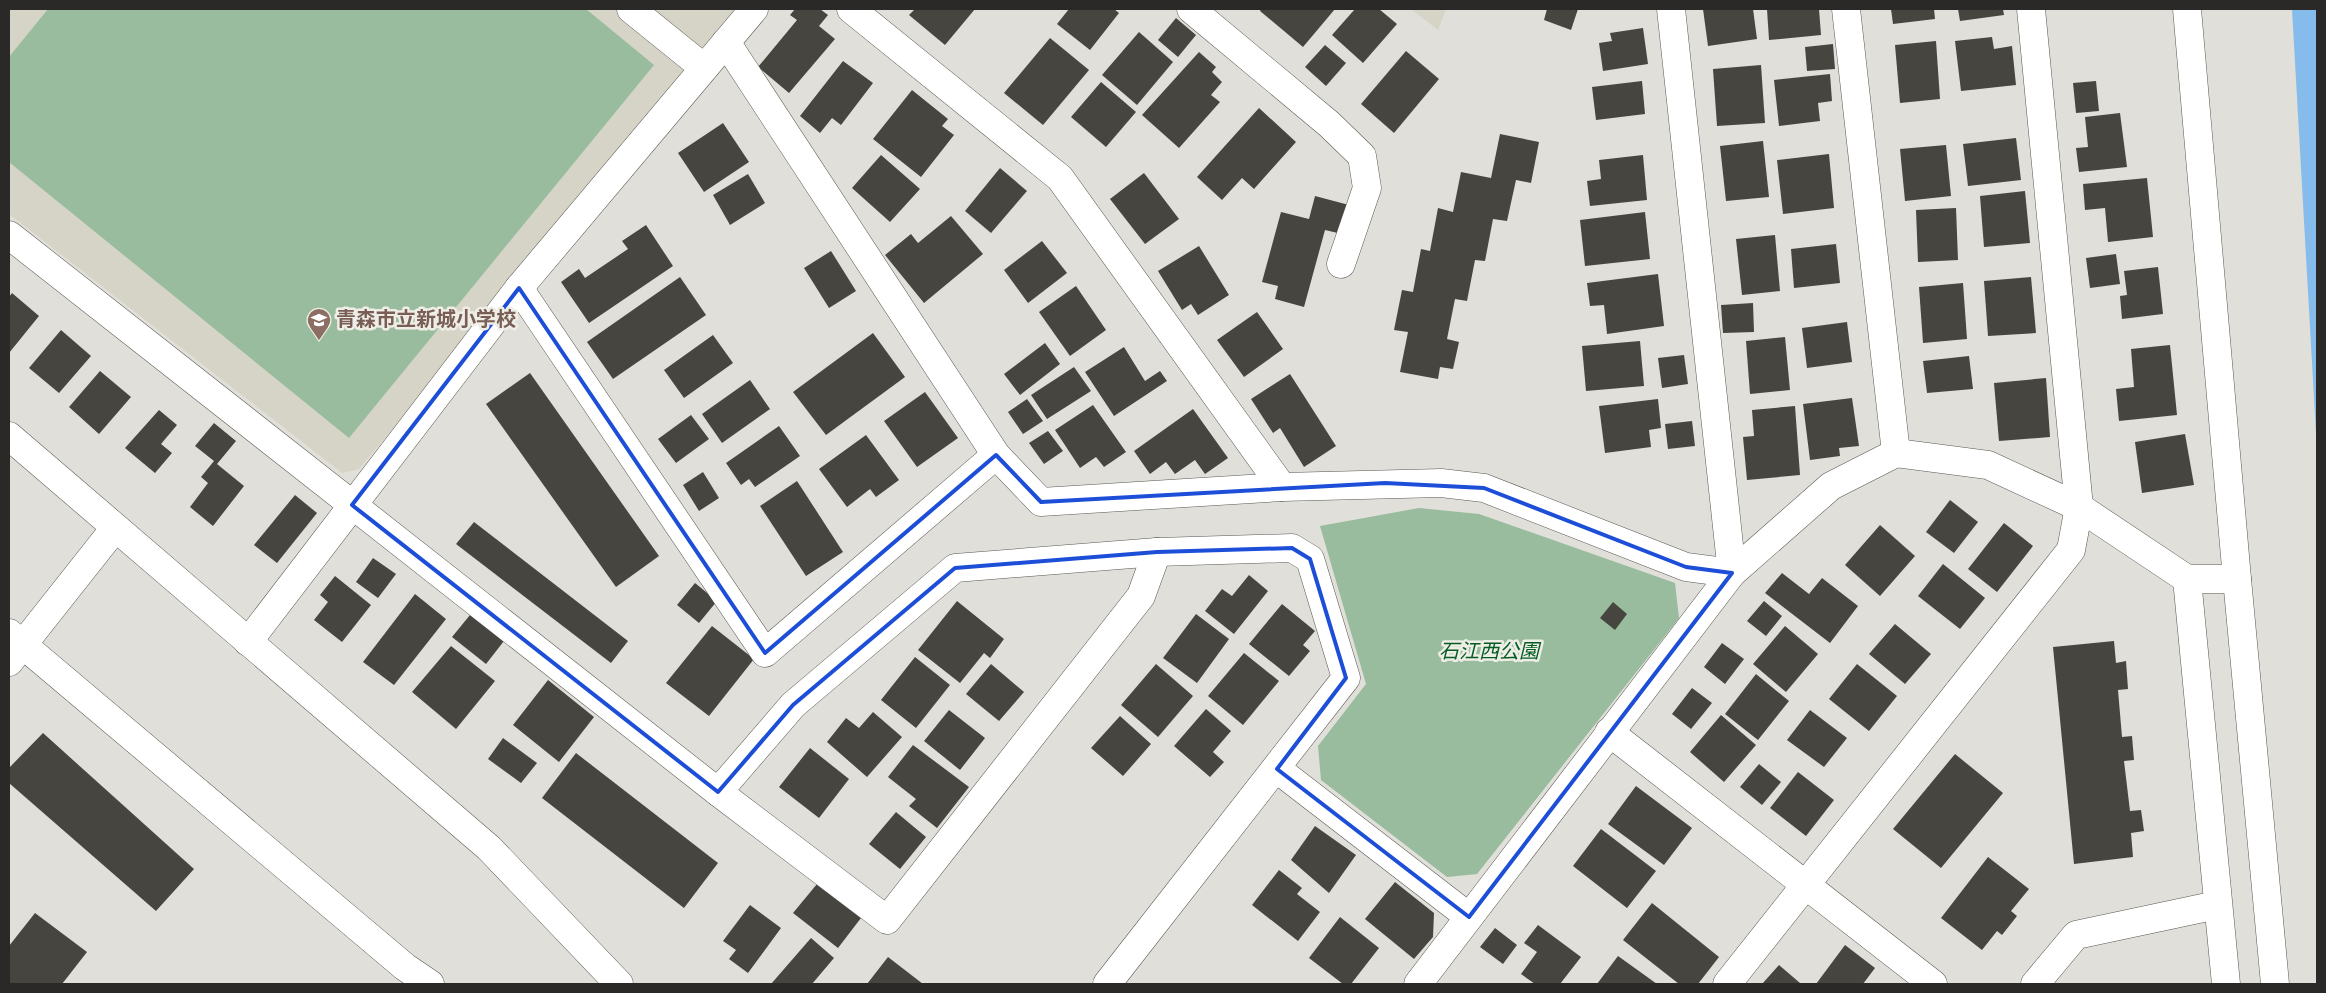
<svg xmlns="http://www.w3.org/2000/svg" width="2326" height="993" font-family="Spectral,'Noto Sans JP',serif">
<style>
.built{fill:#d6d4c7}
.green{fill:#98bc9d}
.water{fill:#86bceb}
.building{fill:#464540}
.lines{fill:none;stroke-linecap:round;stroke-linejoin:round}
.minor-casing{stroke:#595852;stroke-width:29}
.minor{stroke:#fff;stroke-width:28}
.marked{fill:none;stroke:#1d4ed8;stroke-width:4;stroke-linejoin:round}
.labels{text-anchor:middle;dominant-baseline:central;stroke-width:5;stroke-linejoin:round;paint-order:stroke}
.education-label{font-size:20px;font-weight:bold;fill:#785e54;stroke:#eeede6;text-anchor:start}
.park-label{font-size:20px;font-style:italic;fill:#045e24;stroke:#eeede6}
</style>
<rect width="100%" height="100%" fill="#e1dfd9"/>
<g class="built">
<polygon points="9,9 741,9 359,469 342,473 9,214"/>
<polygon points="1411,9 1446,9 1438,30"/>
</g>
<g class="green">
<polygon points="48,9 586,9 654,65 349,438 9,162 9,57"/>
<polygon points="1419,508 1479,514 1675,583 1679,618 1477,874 1447,877 1321,780 1318,746 1366,684 1320,526"/>
</g>
<polygon class="water" points="2292,9 2317,9 2317,451"/>
<g class="building">
<polygon points="795,9 820,9 828,15 819,26 835,39 789,93 758,67 797,20 790,15"/>
<polygon points="915,9 975,9 945,45 909,15"/>
<polygon points="1069,9 1114,9 1119,13 1090,50 1057,24"/>
<polygon points="1261,9 1335,9 1303,47 1260,11"/>
<polygon points="1355,9 1379,9 1397,24 1363,63 1332,35"/>
<polygon points="1547,9 1578,9 1571,30 1544,20"/>
<polygon points="1703,9 1753,9 1757,39 1708,46"/>
<polygon points="1767,9 1819,9 1821,35 1769,40"/>
<polygon points="1891,9 1934,9 1935,19 1893,24"/>
<polygon points="1958,9 2003,9 2004,15 1960,21"/>
<polygon points="1176,18 1196,35 1178,57 1158,40"/>
<polygon points="1643,28 1648,64 1603,71 1599,43 1612,41 1610,33"/>
<polygon points="1139,32 1173,62 1137,105 1102,75"/>
<polygon points="1992,37 1994,49 2012,46 2016,85 1961,91 1955,41"/>
<polygon points="1050,38 1089,70 1043,125 1004,93"/>
<polygon points="1936,41 1940,99 1900,103 1895,45"/>
<polygon points="1833,44 1835,69 1807,71 1805,47"/>
<polygon points="1325,45 1346,63 1326,86 1305,67"/>
<polygon points="1406,51 1439,79 1394,133 1361,104"/>
<polygon points="1199,52 1216,67 1212,72 1222,82 1211,95 1220,102 1179,148 1142,115"/>
<polygon points="843,61 873,83 841,125 832,118 820,133 800,116"/>
<polygon points="1761,65 1765,123 1717,126 1713,69"/>
<polygon points="1830,74 1832,101 1818,103 1820,121 1779,126 1774,80"/>
<polygon points="1642,81 1645,114 1596,120 1592,87"/>
<polygon points="2096,81 2099,111 2076,113 2073,83"/>
<polygon points="1101,82 1136,112 1106,147 1071,117"/>
<polygon points="912,90 948,119 942,126 954,135 921,177 873,139"/>
<polygon points="1259,108 1296,142 1254,189 1242,178 1222,200 1197,177"/>
<polygon points="2120,113 2127,167 2079,172 2076,148 2088,147 2085,117"/>
<polygon points="723,123 749,162 704,192 678,153"/>
<polygon points="1500,134 1539,142 1531,183 1516,180 1507,221 1493,219 1485,261 1475,260 1467,301 1455,299 1447,339 1459,342 1453,369 1440,367 1438,379 1400,372 1408,332 1394,330 1402,290 1413,292 1421,249 1430,251 1438,208 1453,212 1461,172 1491,178"/>
<polygon points="2016,138 2021,180 1968,186 1963,144"/>
<polygon points="1763,141 1769,197 1726,201 1720,146"/>
<polygon points="1946,145 1951,196 1905,201 1900,149"/>
<polygon points="1829,154 1834,208 1783,214 1777,160"/>
<polygon points="881,155 920,189 890,222 852,188"/>
<polygon points="1643,155 1647,200 1590,206 1587,181 1601,179 1599,160"/>
<polygon points="1000,168 1027,191 991,233 965,211"/>
<polygon points="1144,173 1179,219 1145,244 1110,199"/>
<polygon points="748,174 765,203 730,225 713,195"/>
<polygon points="2147,178 2153,237 2108,242 2105,208 2085,210 2083,184"/>
<polygon points="2025,191 2030,243 1984,247 1980,196"/>
<polygon points="1315,196 1349,205 1342,234 1325,230 1304,307 1275,299 1278,286 1262,282 1281,212 1309,219"/>
<polygon points="1956,208 1958,260 1918,262 1916,210"/>
<polygon points="1645,212 1650,259 1585,266 1580,220"/>
<polygon points="951,216 983,254 924,303 885,255 911,234 918,243"/>
<polygon points="646,225 673,266 589,323 561,282 579,269 585,278 628,249 622,241"/>
<polygon points="1775,235 1780,291 1742,295 1736,239"/>
<polygon points="1042,241 1067,273 1028,303 1004,270"/>
<polygon points="1836,244 1840,283 1794,288 1791,249"/>
<polygon points="1199,246 1229,295 1198,315 1191,304 1182,310 1158,271"/>
<polygon points="831,251 856,291 829,308 804,268"/>
<polygon points="2116,254 2120,284 2090,288 2086,258"/>
<polygon points="2158,267 2163,314 2122,319 2120,296 2127,295 2124,271"/>
<polygon points="1658,274 1664,326 1607,334 1604,305 1590,306 1587,283"/>
<polygon points="680,277 706,315 613,379 587,342"/>
<polygon points="2031,277 2036,333 1988,336 1984,281"/>
<polygon points="1963,283 1967,339 1923,343 1919,287"/>
<polygon points="1076,286 1106,330 1070,356 1039,312"/>
<polygon points="12,293 39,316 9,353 9,297"/>
<polygon points="1753,303 1754,332 1723,333 1721,305"/>
<polygon points="1257,312 1283,349 1244,377 1217,340"/>
<polygon points="1847,322 1852,362 1807,368 1802,328"/>
<polygon points="61,330 91,356 59,393 29,368"/>
<polygon points="873,333 905,377 826,435 793,392"/>
<polygon points="713,335 733,363 684,398 664,370"/>
<polygon points="1785,337 1790,390 1750,394 1746,341"/>
<polygon points="1640,341 1644,386 1586,391 1582,346"/>
<polygon points="1045,343 1060,364 1020,395 1004,374"/>
<polygon points="2170,345 2177,415 2119,421 2116,389 2134,387 2131,349"/>
<polygon points="1124,347 1145,381 1160,371 1167,381 1114,416 1085,372"/>
<polygon points="1684,355 1688,384 1662,388 1658,358"/>
<polygon points="1969,356 1973,389 1927,393 1923,361"/>
<polygon points="1074,367 1091,391 1047,419 1031,395"/>
<polygon points="100,371 131,397 99,434 69,407"/>
<polygon points="530,373 659,556 616,587 486,404"/>
<polygon points="1290,374 1336,446 1304,467 1280,428 1273,433 1251,399"/>
<polygon points="2046,378 2050,437 1999,441 1994,383"/>
<polygon points="750,380 770,409 722,443 702,414"/>
<polygon points="925,392 958,438 917,467 884,421"/>
<polygon points="1852,398 1859,446 1839,448 1840,456 1810,460 1803,404"/>
<polygon points="1027,399 1043,421 1023,434 1008,412"/>
<polygon points="1658,399 1661,428 1649,430 1651,447 1605,453 1599,406"/>
<polygon points="1093,405 1126,452 1104,467 1096,457 1080,468 1055,430"/>
<polygon points="1795,406 1800,475 1747,480 1743,437 1754,436 1752,410"/>
<polygon points="1193,409 1228,458 1205,474 1195,460 1175,474 1166,462 1150,474 1134,451"/>
<polygon points="159,410 177,425 161,444 172,453 155,473 125,448"/>
<polygon points="691,415 709,439 676,463 658,439"/>
<polygon points="1692,421 1695,446 1668,449 1665,424"/>
<polygon points="214,423 236,441 217,464 244,486 213,526 190,507 208,483 201,477 214,461 195,446"/>
<polygon points="779,426 800,456 755,487 749,479 741,485 726,463"/>
<polygon points="1048,431 1063,451 1044,464 1029,443"/>
<polygon points="2185,434 2194,485 2142,493 2135,442"/>
<polygon points="866,435 899,480 876,497 870,489 847,507 819,469"/>
<polygon points="703,472 719,498 699,511 683,485"/>
<polygon points="797,481 843,552 806,576 760,506"/>
<polygon points="295,495 317,513 277,563 254,545"/>
<polygon points="1950,500 1978,522 1954,553 1926,532"/>
<polygon points="474,522 628,641 611,663 456,544"/>
<polygon points="2004,523 2033,546 1997,592 1968,569"/>
<polygon points="1880,525 1915,556 1880,596 1845,565"/>
<polygon points="373,558 396,574 378,598 356,582"/>
<polygon points="1943,564 1985,598 1960,629 1918,596"/>
<polygon points="1782,573 1809,594 1822,578 1858,606 1830,643 1765,593"/>
<polygon points="1249,575 1268,591 1234,634 1205,611 1222,589 1232,596"/>
<polygon points="335,576 371,605 342,642 314,620 328,602 320,595"/>
<polygon points="695,583 717,601 699,623 677,605"/>
<polygon points="415,594 446,619 394,685 363,662"/>
<polygon points="957,601 1004,639 990,658 984,653 960,683 918,650"/>
<polygon points="1764,601 1782,616 1766,636 1747,621"/>
<polygon points="1613,602 1627,614 1615,630 1600,618"/>
<polygon points="1282,604 1315,631 1303,645 1310,651 1289,676 1249,644"/>
<polygon points="1196,614 1229,639 1197,683 1163,658"/>
<polygon points="470,615 504,641 486,664 452,637"/>
<polygon points="1895,624 1931,654 1905,684 1869,654"/>
<polygon points="712,626 754,659 709,716 666,683"/>
<polygon points="1785,626 1818,654 1786,692 1753,664"/>
<polygon points="2114,641 2116,663 2126,661 2128,689 2118,690 2122,737 2132,736 2134,760 2124,761 2130,811 2141,810 2144,831 2131,833 2133,857 2074,864 2053,647"/>
<polygon points="1722,643 1744,659 1725,684 1704,667"/>
<polygon points="451,646 495,681 456,729 412,692"/>
<polygon points="1244,653 1279,681 1243,725 1208,696"/>
<polygon points="915,657 950,685 916,728 881,700"/>
<polygon points="991,664 1024,692 999,721 966,694"/>
<polygon points="1156,664 1193,696 1158,737 1121,705"/>
<polygon points="1857,664 1897,696 1869,731 1829,699"/>
<polygon points="1756,674 1789,701 1758,740 1725,714"/>
<polygon points="548,680 594,717 559,762 513,725"/>
<polygon points="1692,688 1712,703 1691,729 1672,714"/>
<polygon points="1206,709 1231,731 1213,752 1224,762 1210,777 1174,746"/>
<polygon points="949,710 985,738 960,770 924,741"/>
<polygon points="1810,710 1847,738 1824,767 1787,740"/>
<polygon points="873,712 902,737 867,777 827,742 846,718 859,728"/>
<polygon points="1721,715 1756,745 1724,782 1690,752"/>
<polygon points="1120,716 1151,744 1123,776 1091,748"/>
<polygon points="43,733 194,869 156,911 9,783 9,768"/>
<polygon points="503,738 537,763 521,783 488,759"/>
<polygon points="913,745 969,787 937,828 909,806 916,799 888,777"/>
<polygon points="810,748 849,779 819,818 779,787"/>
<polygon points="576,753 718,863 684,908 542,798"/>
<polygon points="1955,754 2003,793 1941,868 1893,829"/>
<polygon points="1759,764 1781,782 1762,805 1740,787"/>
<polygon points="1798,772 1834,800 1806,836 1770,808"/>
<polygon points="1636,786 1692,828 1664,865 1608,824"/>
<polygon points="896,812 926,837 900,869 869,844"/>
<polygon points="1315,826 1356,855 1329,893 1291,860"/>
<polygon points="1601,829 1656,871 1627,908 1573,866"/>
<polygon points="1988,857 2029,889 2011,911 2017,916 2002,935 1997,931 1982,950 1941,918"/>
<polygon points="1279,870 1302,888 1297,894 1320,912 1298,941 1252,905"/>
<polygon points="1395,882 1434,913 1433,937 1414,959 1365,919"/>
<polygon points="817,884 861,918 838,948 793,913"/>
<polygon points="1652,903 1719,957 1698,984 1679,984 1623,940"/>
<polygon points="750,905 781,928 748,973 729,959 736,950 723,941"/>
<polygon points="35,913 87,952 62,984 9,984 9,946"/>
<polygon points="1340,917 1379,948 1351,984 1343,984 1309,958"/>
<polygon points="1538,925 1581,957 1560,984 1535,984 1521,974 1537,952 1524,943"/>
<polygon points="1495,928 1517,945 1503,964 1480,947"/>
<polygon points="811,938 834,958 812,984 771,984"/>
<polygon points="1845,945 1875,968 1863,984 1816,984"/>
<polygon points="1618,956 1657,984 1597,984"/>
<polygon points="888,957 923,984 867,984"/>
<polygon points="1779,965 1800,983 1799,984 1762,984"/>
</g>
<g class="lines">
<g class="minor-casing">
<g id="minor">
<polyline points="631,9 704,68"/>
<polyline points="851,9 1060,178 1282,487"/>
<polyline points="1191,9 1329,124 1362,156 1367,188 1341,264"/>
<polyline points="1846,9 1896,453"/>
<polyline points="2031,9 2079,507"/>
<polyline points="726,42 996,455 1041,502 1282,487 1441,483 1484,488 1686,567 1732,573 1831,486 1896,453 1988,465 2079,507"/>
<polyline points="9,235 718,792 887,920 1141,596 1157,552"/>
<polyline points="519,288 765,653 996,455"/>
<polyline points="9,436 489,848 619,984"/>
<polyline points="2187,579 2226,984"/>
<polyline points="2237,579 2275,984"/>
<polyline points="9,633 405,967 430,984"/>
<polyline points="248,642 519,288 754,9"/>
<polyline points="9,662 115,528"/>
<polyline points="1609,732 1933,984"/>
<polyline points="1277,769 1469,917"/>
<polyline points="718,792 793,705 955,568 1157,552 1292,548 1310,559 1346,678 1107,984"/>
<polyline points="1418,984 1732,573 1671,9"/>
<polyline points="1727,984 2071,550 2079,507 2187,579 2237,579 2187,9"/>
<polyline points="2035,984 2076,935 2217,905"/>
</g>
</g>
<use href="#minor" class="minor"/>
</g>
<path class="marked" d="M 519,288 L 765,653 L 996,455 L 1041,502 L 1385,483 L 1484,488 L 1686,567 L 1732,573 L 1469,917 L 1277,769 L 1346,678 L 1310,559 L 1292,548 L 1157,552 L 955,568 L 793,705 L 718,792 L 352,505 Z"/>
<defs>
<g id="school-pin" transform="scale(1.25)"><path d="M0 17L-7.5 6A9.5 9.5 0 1 1 7.5 6Z" fill="#8d6e63" stroke="#eeede6"/><path d="M0-5L7-2L0 1L-7-2ZM-4 1L0 2.5L4 1V4Q0 6-4 4Z" fill="#fff"/></g>
</defs>
<g fill-rule="evenodd">
<use href="#school-pin" x="319" y="320"/>
</g>
<g class="labels">
<g class="education-label">
<text x="336" y="320">青森市立新城小学校</text>
</g>
<g class="park-label">
<text x="1489" y="652">石江西公園</text>
</g>
</g>
<rect width="2326" height="993" fill="none" stroke="#2a2927" stroke-width="20"/>
</svg>
